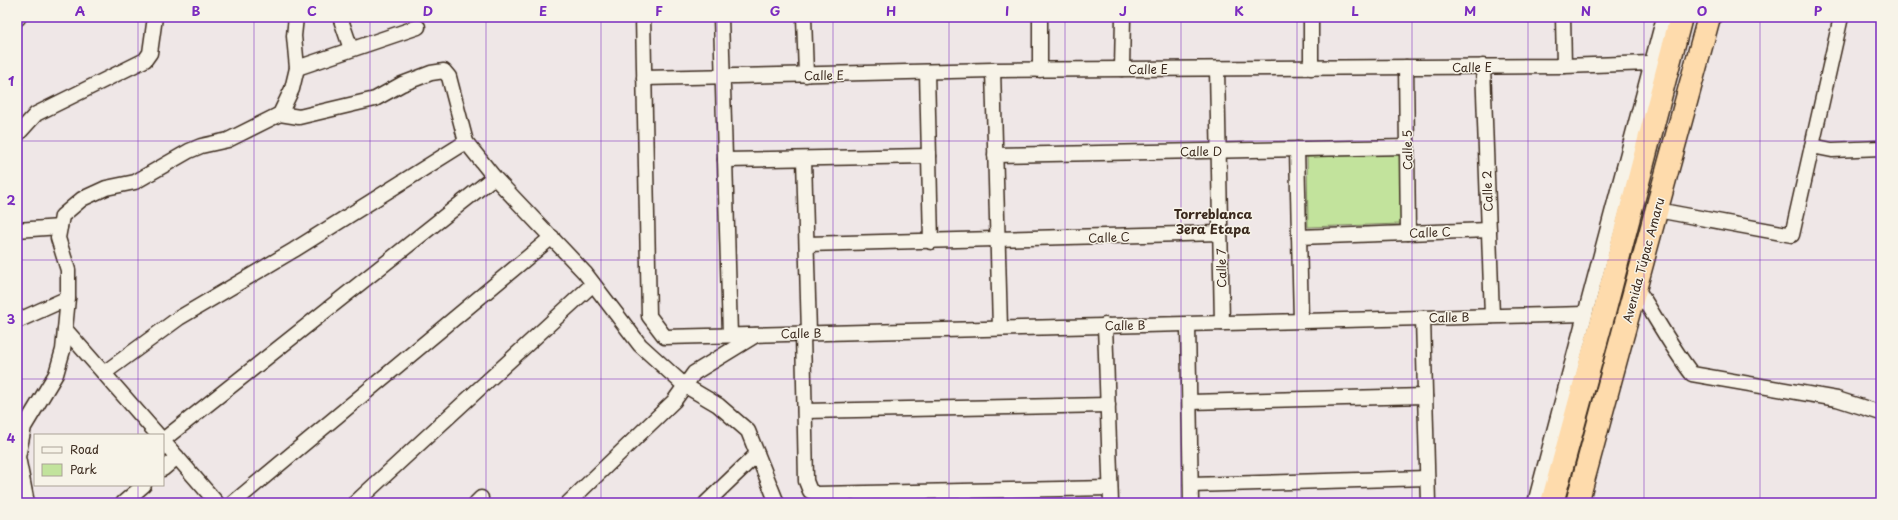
<svg xmlns="http://www.w3.org/2000/svg" width="1898" height="520" font-family="'Playpen Sans',sans-serif">
<style>
.green{fill:#c2e39c;stroke:#7e865d}
.lines{fill:none;stroke-linecap:round;stroke-linejoin:round}
.minor-casing{stroke:#3b2a1e;stroke-width:17}
.trunk-casing{stroke:#3b2a1e;stroke-width:25}
.minor{stroke:#f7f3e8;stroke-width:14}
.trunk{stroke:#fedbac;stroke-width:22}
.grid{fill:none;stroke:#7b2cbf;stroke-width:1;stroke-opacity:0.55}
.labels{text-anchor:middle;dominant-baseline:central;stroke-width:3;stroke-linejoin:round;paint-order:stroke}
.street-label{font-size:12px;fill:#3b2a1e;stroke:#f7f3e8}
.neighbourhood-label{font-size:13px;font-weight:bold;fill:#3b2a1e;stroke:#f7f3e8}
.neatline{fill:none;stroke:#7b2cbf;stroke-width:1.5}
.grid-label{font-size:13px;text-anchor:middle;font-weight:bold;fill:#7b2cbf}
</style>
<rect width="100%" height="100%" fill="#efe7e7"/>
<filter id="ink" filterUnits="userSpaceOnUse"><feTurbulence type="fractalNoise" baseFrequency=".025" numOctaves="2"/><feDisplacementMap in="SourceGraphic" scale="8" xChannelSelector="R" yChannelSelector="G"/><feConvolveMatrix kernelMatrix="1 2 1 2 8 2 1 2 1" color-interpolation-filters="sRGB"/></filter>
<g filter="url(#ink)">
<polygon class="green" points="1400,154 1401,224 1308,227 1307,157"/>
<g class="lines">
<g class="minor-casing">
<g id="minor">
<polyline points="340,17 351,49"/>
<polyline points="643,17 649,316 665,337 1585,314"/>
<polyline points="721,17 730,335"/>
<polyline points="804,17 806,75"/>
<polyline points="1040,17 1040,70"/>
<polyline points="1311,17 1311,68"/>
<polyline points="1563,17 1564,66"/>
<polyline points="17,19 19,17"/>
<polyline points="1483,66 1492,316"/>
<polyline points="1406,67 1408,233"/>
<polyline points="297,68 418,27"/>
<polyline points="1122,69 1123,17"/>
<polyline points="1217,69 1222,323"/>
<polyline points="993,70 1000,328"/>
<polyline points="927,72 931,242"/>
<polyline points="644,78 993,70 1564,66 1651,63"/>
<polyline points="280,114 299,117 375,99 402,84 431,73 444,71 449,77 466,142 494,177 585,273 640,345 684,385 718,405 748,431 777,503"/>
<polyline points="17,135 36,114 145,60 150,53 155,17"/>
<polyline points="1812,146 1832,150 1881,148"/>
<polyline points="1297,149 1301,321"/>
<polyline points="995,155 1407,147"/>
<polyline points="804,159 809,333"/>
<polyline points="725,160 929,156"/>
<polyline points="1657,210 1792,235 1841,17"/>
<polyline points="17,230 60,227"/>
<polyline points="1299,237 1489,230"/>
<polyline points="807,244 1220,233"/>
<path d="M 1636,287 C 1655,316 1671,347 1692,374 L 1837,399 L 1881,413"/>
<polyline points="1423,318 1428,503"/>
<polyline points="17,321 68,298"/>
<polyline points="1188,324 1191,503"/>
<polyline points="1105,325 1111,503"/>
<polyline points="65,329 158,435"/>
<polyline points="803,333 806,481 810,491 817,494 1110,488"/>
<polyline points="104,373 179,318 294,250 466,142"/>
<polyline points="1190,402 1425,396"/>
<polyline points="805,411 1108,405"/>
<polyline points="163,440 494,177"/>
<polyline points="163,441 217,503"/>
<polyline points="163,469 177,457"/>
<polyline points="1191,485 1427,478"/>
<polyline points="27,503 18,457 24,427 56,374 63,350 68,298 68,270 58,238 62,216 82,199 106,188 135,182 189,151 201,146 228,140 280,114 292,89 297,68 294,36 296,17"/>
<polyline points="123,503 144,485"/>
<polyline points="233,503 552,237"/>
<polyline points="355,503 593,284"/>
<polyline points="476,503 481,498"/>
<polyline points="568,503 674,401 694,373 756,335"/>
<polyline points="706,503 757,454"/>
<polyline points="1535,503 1664,17"/>
</g>
</g>
<g class="trunk-casing">
<g id="trunk">
<polyline points="1552,503 1604,313 1681,17"/>
<polyline points="1577,503 1709,17"/>
</g>
</g>
<use href="#minor" class="minor"/>
<use href="#trunk" class="trunk"/>
</g>
</g>
<path class="grid" d="M 138,17 L 138,435M 254,17 L 254,503M 370,17 L 370,503M 486,17 L 486,503M 601,17 L 601,503M 717,17 L 717,503M 833,17 L 833,503M 949,17 L 949,503M 1065,17 L 1065,503M 1181,17 L 1181,503M 1297,17 L 1297,503M 1412,17 L 1412,503M 1528,17 L 1528,503M 1644,17 L 1644,503M 1760,17 L 1760,503M 17,141 L 1881,141M 17,260 L 1881,260M 17,379 L 1881,379M 138,485 L 138,503"/>
<g class="labels">
<g class="street-label">
<text x="1472" y="67">Calle E</text>
<text x="1148" y="69">Calle E</text>
<text transform="translate(824 75) rotate(-1)">Calle E</text>
<text transform="translate(1407 150) rotate(-91)">Calle 5</text>
<text transform="translate(1201 151) rotate(-1)">Calle D</text>
<text transform="translate(1487 191) rotate(-92)">Calle 2</text>
<text transform="translate(1430 232) rotate(-2)">Calle C</text>
<text transform="translate(1109 237) rotate(-2)">Calle C</text>
<text transform="translate(1643 260) rotate(-75)">Avenida Túpac Amaru</text>
<text transform="translate(1221 268) rotate(-91)">Calle 7</text>
<text transform="translate(1449 317) rotate(-1)">Calle B</text>
<text transform="translate(1125 325) rotate(-1)">Calle B</text>
<text transform="translate(801 333) rotate(-1)">Calle B</text>
</g>
<g class="neighbourhood-label">
<text x="1213" y="213">Torreblanca<tspan x="1213" dy="15">3era Etapa</tspan></text>
</g>
</g>
<rect width="1898" height="520" fill="none" stroke="#f7f3e8" stroke-width="44"/>
<rect x="34" y="434" width="130" height="52" fill="#f7f3e8" stroke="#aca397"/>
<rect x="42" y="447" width="20" height="6" fill="#f7f3e8" stroke="#aca397"/>
<text x="70" y="454" font-size="12" fill="#3b2a1e">Road</text>
<rect x="42" y="464" width="20" height="12" fill="#c2e39c" stroke="#aca397"/>
<text x="70" y="474" font-size="12" fill="#3b2a1e">Park</text>
<rect x="22" y="22" width="1854" height="476" class="neatline"/>
<g class="grid-label">
<text x="80" y="16">A</text>
<text x="196" y="16">B</text>
<text x="312" y="16">C</text>
<text x="428" y="16">D</text>
<text x="543" y="16">E</text>
<text x="659" y="16">F</text>
<text x="775" y="16">G</text>
<text x="891" y="16">H</text>
<text x="1007" y="16">I</text>
<text x="1123" y="16">J</text>
<text x="1239" y="16">K</text>
<text x="1355" y="16">L</text>
<text x="1470" y="16">M</text>
<text x="1586" y="16">N</text>
<text x="1702" y="16">O</text>
<text x="1818" y="16">P</text>
<text x="11" y="86">1</text>
<text x="11" y="205">2</text>
<text x="11" y="324">3</text>
<text x="11" y="443">4</text>
</g>
</svg>
